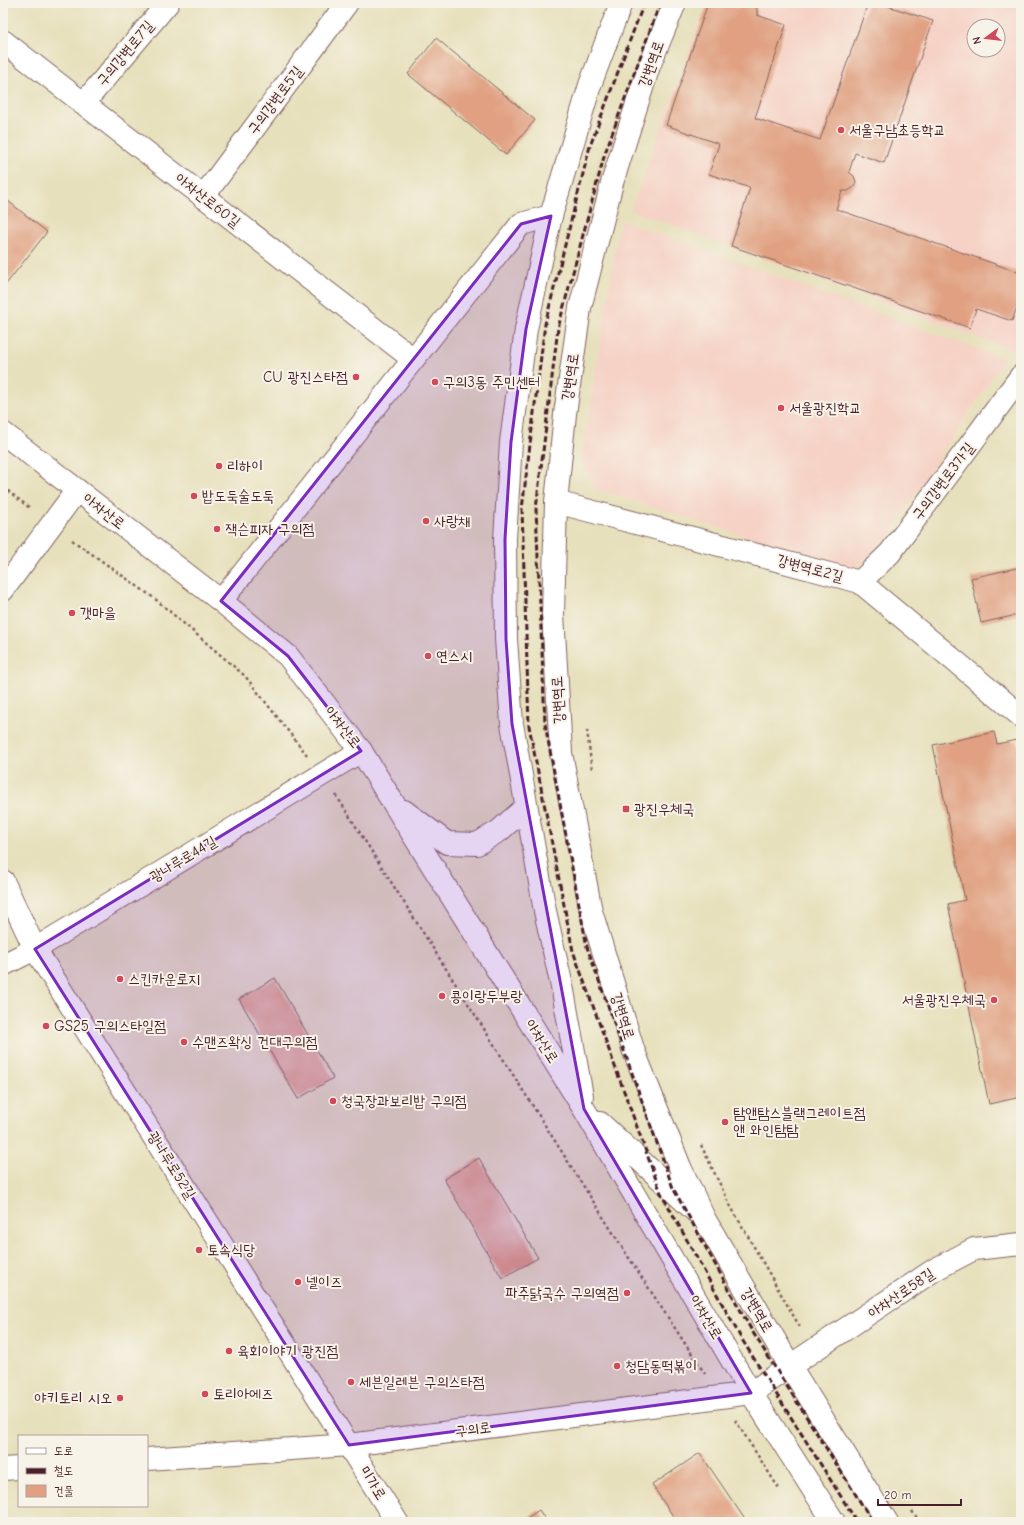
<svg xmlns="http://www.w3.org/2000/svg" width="1024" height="1525" font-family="'Comic Neue','Poor Story',sans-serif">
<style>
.built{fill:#f6d1c5;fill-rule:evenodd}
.building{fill:#e0a081}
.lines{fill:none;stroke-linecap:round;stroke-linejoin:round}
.minor-casing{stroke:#81635e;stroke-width:24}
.tertiary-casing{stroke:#81635e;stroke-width:24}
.secondary-casing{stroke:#81635e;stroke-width:24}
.path{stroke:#81635e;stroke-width:2.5;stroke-dasharray:3 3;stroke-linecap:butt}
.minor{stroke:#fff;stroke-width:22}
.tertiary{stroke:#fff;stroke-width:22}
.secondary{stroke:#fff;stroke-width:22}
.rail{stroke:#4a1f2b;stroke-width:3;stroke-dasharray:6 3;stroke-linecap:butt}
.marked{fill:#7b2cbf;fill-opacity:0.2;stroke:#7b2cbf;stroke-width:3;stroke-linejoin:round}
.poi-dot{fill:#d1495b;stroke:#f7f3e8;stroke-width:1.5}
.labels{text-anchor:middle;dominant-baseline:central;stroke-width:4;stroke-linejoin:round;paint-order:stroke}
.street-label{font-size:15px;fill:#4a1f2b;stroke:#f7f3e8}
.poi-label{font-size:15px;fill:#4a1f2b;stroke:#f7f3e8;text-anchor:start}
</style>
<rect width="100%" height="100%" fill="#f7f3e8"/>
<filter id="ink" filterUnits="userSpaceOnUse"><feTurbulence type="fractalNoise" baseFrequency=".025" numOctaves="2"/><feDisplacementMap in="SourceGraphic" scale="8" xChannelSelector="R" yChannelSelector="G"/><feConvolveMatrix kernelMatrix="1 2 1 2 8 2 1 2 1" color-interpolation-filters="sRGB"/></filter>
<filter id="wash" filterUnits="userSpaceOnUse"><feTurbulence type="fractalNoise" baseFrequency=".012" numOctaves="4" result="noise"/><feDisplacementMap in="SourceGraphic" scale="16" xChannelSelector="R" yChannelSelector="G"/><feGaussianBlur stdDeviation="0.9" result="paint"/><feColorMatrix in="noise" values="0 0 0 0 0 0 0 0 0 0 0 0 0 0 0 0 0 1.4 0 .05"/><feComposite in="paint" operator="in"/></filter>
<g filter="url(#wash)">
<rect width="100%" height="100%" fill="#e7e0bc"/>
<g class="built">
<path d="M 707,3 L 1021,3 L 1021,343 L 1016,351 L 631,210 ZM 974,26 L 998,26 L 998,50 L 974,50 Z"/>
<polygon points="620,220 1004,359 873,559 848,569 593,488 582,458"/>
</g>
<g id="blocks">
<g class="building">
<polygon points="708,3 723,3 738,8 742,3 752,3 757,9 757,15 786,25 755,118 820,140 868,3 888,3 888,6 933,21 884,163 855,153 849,172 854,176 856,182 854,187 848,191 842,191 836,209 1021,273 1021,295 1012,321 976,309 970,328 731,246 750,188 709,174 719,144 666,125"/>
<polygon points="436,38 535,120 506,155 408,74"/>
<polygon points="3,197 47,232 3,288"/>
<polygon points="1021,567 1021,614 981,623 971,578"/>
<polygon points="994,732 997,744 1017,740 1021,761 1021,1097 989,1104 948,904 965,900 933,745"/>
<polygon points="275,978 333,1078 298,1099 239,999"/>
<polygon points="479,1158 538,1258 502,1278 444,1179"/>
<polygon points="700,1453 746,1521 745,1522 677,1522 652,1485"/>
<polygon points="539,1510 547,1522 521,1522"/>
</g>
</g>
</g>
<g filter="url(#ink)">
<use href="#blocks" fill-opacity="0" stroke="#81635e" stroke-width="1"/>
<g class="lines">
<g class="minor-casing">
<g id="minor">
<polyline points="3,41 413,359"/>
<polyline points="83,104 168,3"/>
<polyline points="203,197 347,3"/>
<polyline points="556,502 860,582 1021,716"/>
<polyline points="860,582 890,553 1021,376"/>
<polyline points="3,590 77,490"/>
<polyline points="221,601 521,224 551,216"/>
<polyline points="3,881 35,949 397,1522"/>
<polyline points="3,965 35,949 361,751"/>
<polyline points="790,1366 934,1270 974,1249 1021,1244"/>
</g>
</g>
<g class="tertiary-casing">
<g id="tertiary">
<polyline points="147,1459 349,1445 751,1393 790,1366"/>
<polyline points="3,1469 19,1468"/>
</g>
</g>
<g class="secondary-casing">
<g id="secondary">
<polyline points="675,3 649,66 612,183 580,308 565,414 556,502 553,614 561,753 591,911 633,1049 680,1167 704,1218 790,1366 887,1522"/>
<polyline points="3,433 221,601 288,656 361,751 584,1109 751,1393 834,1522"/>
<polyline points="404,811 447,843 477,844 499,831 526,807"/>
<polyline points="582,1096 563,991 545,911 512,724 506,639 505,539 511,442 526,329 551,216 590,85 621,3"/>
<polyline points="600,1123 695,1211"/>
</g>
</g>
<g class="path">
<polyline points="3,487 31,509"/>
<polyline points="72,540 154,598 245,676 307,755"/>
<polyline points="587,730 592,770"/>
<polyline points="336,795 629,1258 705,1374"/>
<polyline points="701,1145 730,1205 801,1329"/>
<polyline points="735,1420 780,1490"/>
<polyline points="912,1511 919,1522"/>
</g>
<use href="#minor" class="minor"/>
<use href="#tertiary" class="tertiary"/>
<use href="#secondary" class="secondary"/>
<g class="rail">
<polyline points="644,3 590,146 545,324 522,509 529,726 573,951 661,1193 741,1338 857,1522"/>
<polyline points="660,3 605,153 558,328 536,509 545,724 587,947 673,1188 752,1331 873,1522"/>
</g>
</g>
</g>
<path class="marked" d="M 551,216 L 526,329 L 511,442 L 505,539 L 506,639 L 512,724 L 584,1109 L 751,1393 L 349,1445 L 35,949 L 361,751 L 288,656 L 221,601 L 521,224 Z"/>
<g class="poi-dot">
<circle cx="841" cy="130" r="4"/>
<circle cx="356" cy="377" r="4"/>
<circle cx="435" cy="382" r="4"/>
<circle cx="781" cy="408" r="4"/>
<circle cx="219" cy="466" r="4"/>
<circle cx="194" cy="496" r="4"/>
<circle cx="426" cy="521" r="4"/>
<circle cx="217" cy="529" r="4"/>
<circle cx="72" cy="613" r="4"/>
<circle cx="428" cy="656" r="4"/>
<rect x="622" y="805" width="8" height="8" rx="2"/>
<circle cx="120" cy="979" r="4"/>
<circle cx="442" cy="996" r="4"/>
<circle cx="994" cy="1000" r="4"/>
<circle cx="46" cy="1026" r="4"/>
<circle cx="184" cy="1042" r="4"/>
<circle cx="333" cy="1101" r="4"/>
<circle cx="725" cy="1122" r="4"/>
<circle cx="199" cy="1250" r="4"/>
<circle cx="298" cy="1282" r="4"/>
<circle cx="627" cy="1293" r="4"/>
<circle cx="229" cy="1351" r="4"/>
<circle cx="617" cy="1366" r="4"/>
<circle cx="351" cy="1382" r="4"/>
<circle cx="205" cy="1394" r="4"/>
<circle cx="120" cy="1398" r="4"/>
</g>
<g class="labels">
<g class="street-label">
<text transform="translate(125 53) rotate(-50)">구의강변로7길</text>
<text transform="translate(651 64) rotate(-70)">강변역로</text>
<text transform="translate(275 100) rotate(-53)">구의강변로5길</text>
<text transform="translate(208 200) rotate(38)">아차산로60길</text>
<text transform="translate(570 377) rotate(-82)">강변역로</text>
<text transform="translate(943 481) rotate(-53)">구의강변로3가길</text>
<text transform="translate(104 511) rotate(38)">아차산로</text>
<text transform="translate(810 568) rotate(15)">강변역로2길</text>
<text transform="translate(558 700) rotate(-93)">강변역로</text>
<text transform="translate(343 727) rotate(52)">아차산로</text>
<text transform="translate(183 859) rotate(-31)">광나루로44길</text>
<text transform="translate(623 1016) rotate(73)">강변역로</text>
<text transform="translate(542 1041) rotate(58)">아차산로</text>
<text transform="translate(172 1165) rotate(58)">광나루로52길</text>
<text transform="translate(901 1293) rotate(-34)">아차산로58길</text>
<text transform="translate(757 1310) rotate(60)">강변역로</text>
<text transform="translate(706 1317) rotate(59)">아차산로</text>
<text transform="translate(473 1429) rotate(-7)">구의로</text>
<text transform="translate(373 1483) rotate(58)">미가로</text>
</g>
<g class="poi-label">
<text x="849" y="130">서울구남초등학교</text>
<text x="348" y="377" text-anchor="end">CU 광진스타점</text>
<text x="443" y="382">구의3동 주민센터</text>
<text x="789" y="408">서울광진학교</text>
<text x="227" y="466">리하이</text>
<text x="202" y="496">밥도둑술도둑</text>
<text x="434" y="521">사랑채</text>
<text x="225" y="529">잭슨피자 구의점</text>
<text x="80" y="613">갯마을</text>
<text x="436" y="656">연스시</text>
<text x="634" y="809">광진우체국</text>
<text x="128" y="979">스킨카운로지</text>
<text x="450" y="996">콩이랑두부랑</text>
<text x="986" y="1000" text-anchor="end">서울광진우체국</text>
<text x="54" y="1026">GS25 구의스타일점</text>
<text x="192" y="1042">수맨즈왁싱 건대구의점</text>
<text x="341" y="1101">청국장과보리밥 구의점</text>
<text x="733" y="1113">탐앤탐스블랙그레이트점<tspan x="733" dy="17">앤 와인탐탐</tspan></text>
<text x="207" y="1250">토속식당</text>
<text x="306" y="1282">넬이즈</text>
<text x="619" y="1293" text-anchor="end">파주닭국수 구의역점</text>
<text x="237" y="1351">육회이야기 광진점</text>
<text x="625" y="1366">청담동떡볶이</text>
<text x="359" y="1382">세븐일레븐 구의스타점</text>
<text x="213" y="1394">토리아에즈</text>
<text x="112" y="1398" text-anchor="end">야키토리 시오</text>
</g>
</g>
<rect width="1024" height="1525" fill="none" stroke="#f7f3e8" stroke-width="16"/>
<rect x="18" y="1435" width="130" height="72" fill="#f7f3e8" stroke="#b29e9c"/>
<rect x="26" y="1448" width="20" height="6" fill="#ffffff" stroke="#b29e9c"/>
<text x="54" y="1455" font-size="12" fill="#4a1f2b">도로</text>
<rect x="26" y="1468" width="20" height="6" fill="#4a1f2b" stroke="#b29e9c"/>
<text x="54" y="1475" font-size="12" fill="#4a1f2b">철도</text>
<rect x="26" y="1485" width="20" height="12" fill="#e0a081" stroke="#b29e9c"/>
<text x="54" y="1495" font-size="12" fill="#4a1f2b">건물</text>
<g transform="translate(986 38) rotate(255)"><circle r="19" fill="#f7f3e8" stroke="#b29e9c"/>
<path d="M0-3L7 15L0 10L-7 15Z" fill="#d1495b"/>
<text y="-6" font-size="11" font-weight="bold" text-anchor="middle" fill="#4a1f2b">N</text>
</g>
<path d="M878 1499v6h83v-6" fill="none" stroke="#4a1f2b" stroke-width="2"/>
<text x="884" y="1499" font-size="12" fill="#4a1f2b" stroke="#f7f3e8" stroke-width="3" paint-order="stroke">20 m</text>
</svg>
